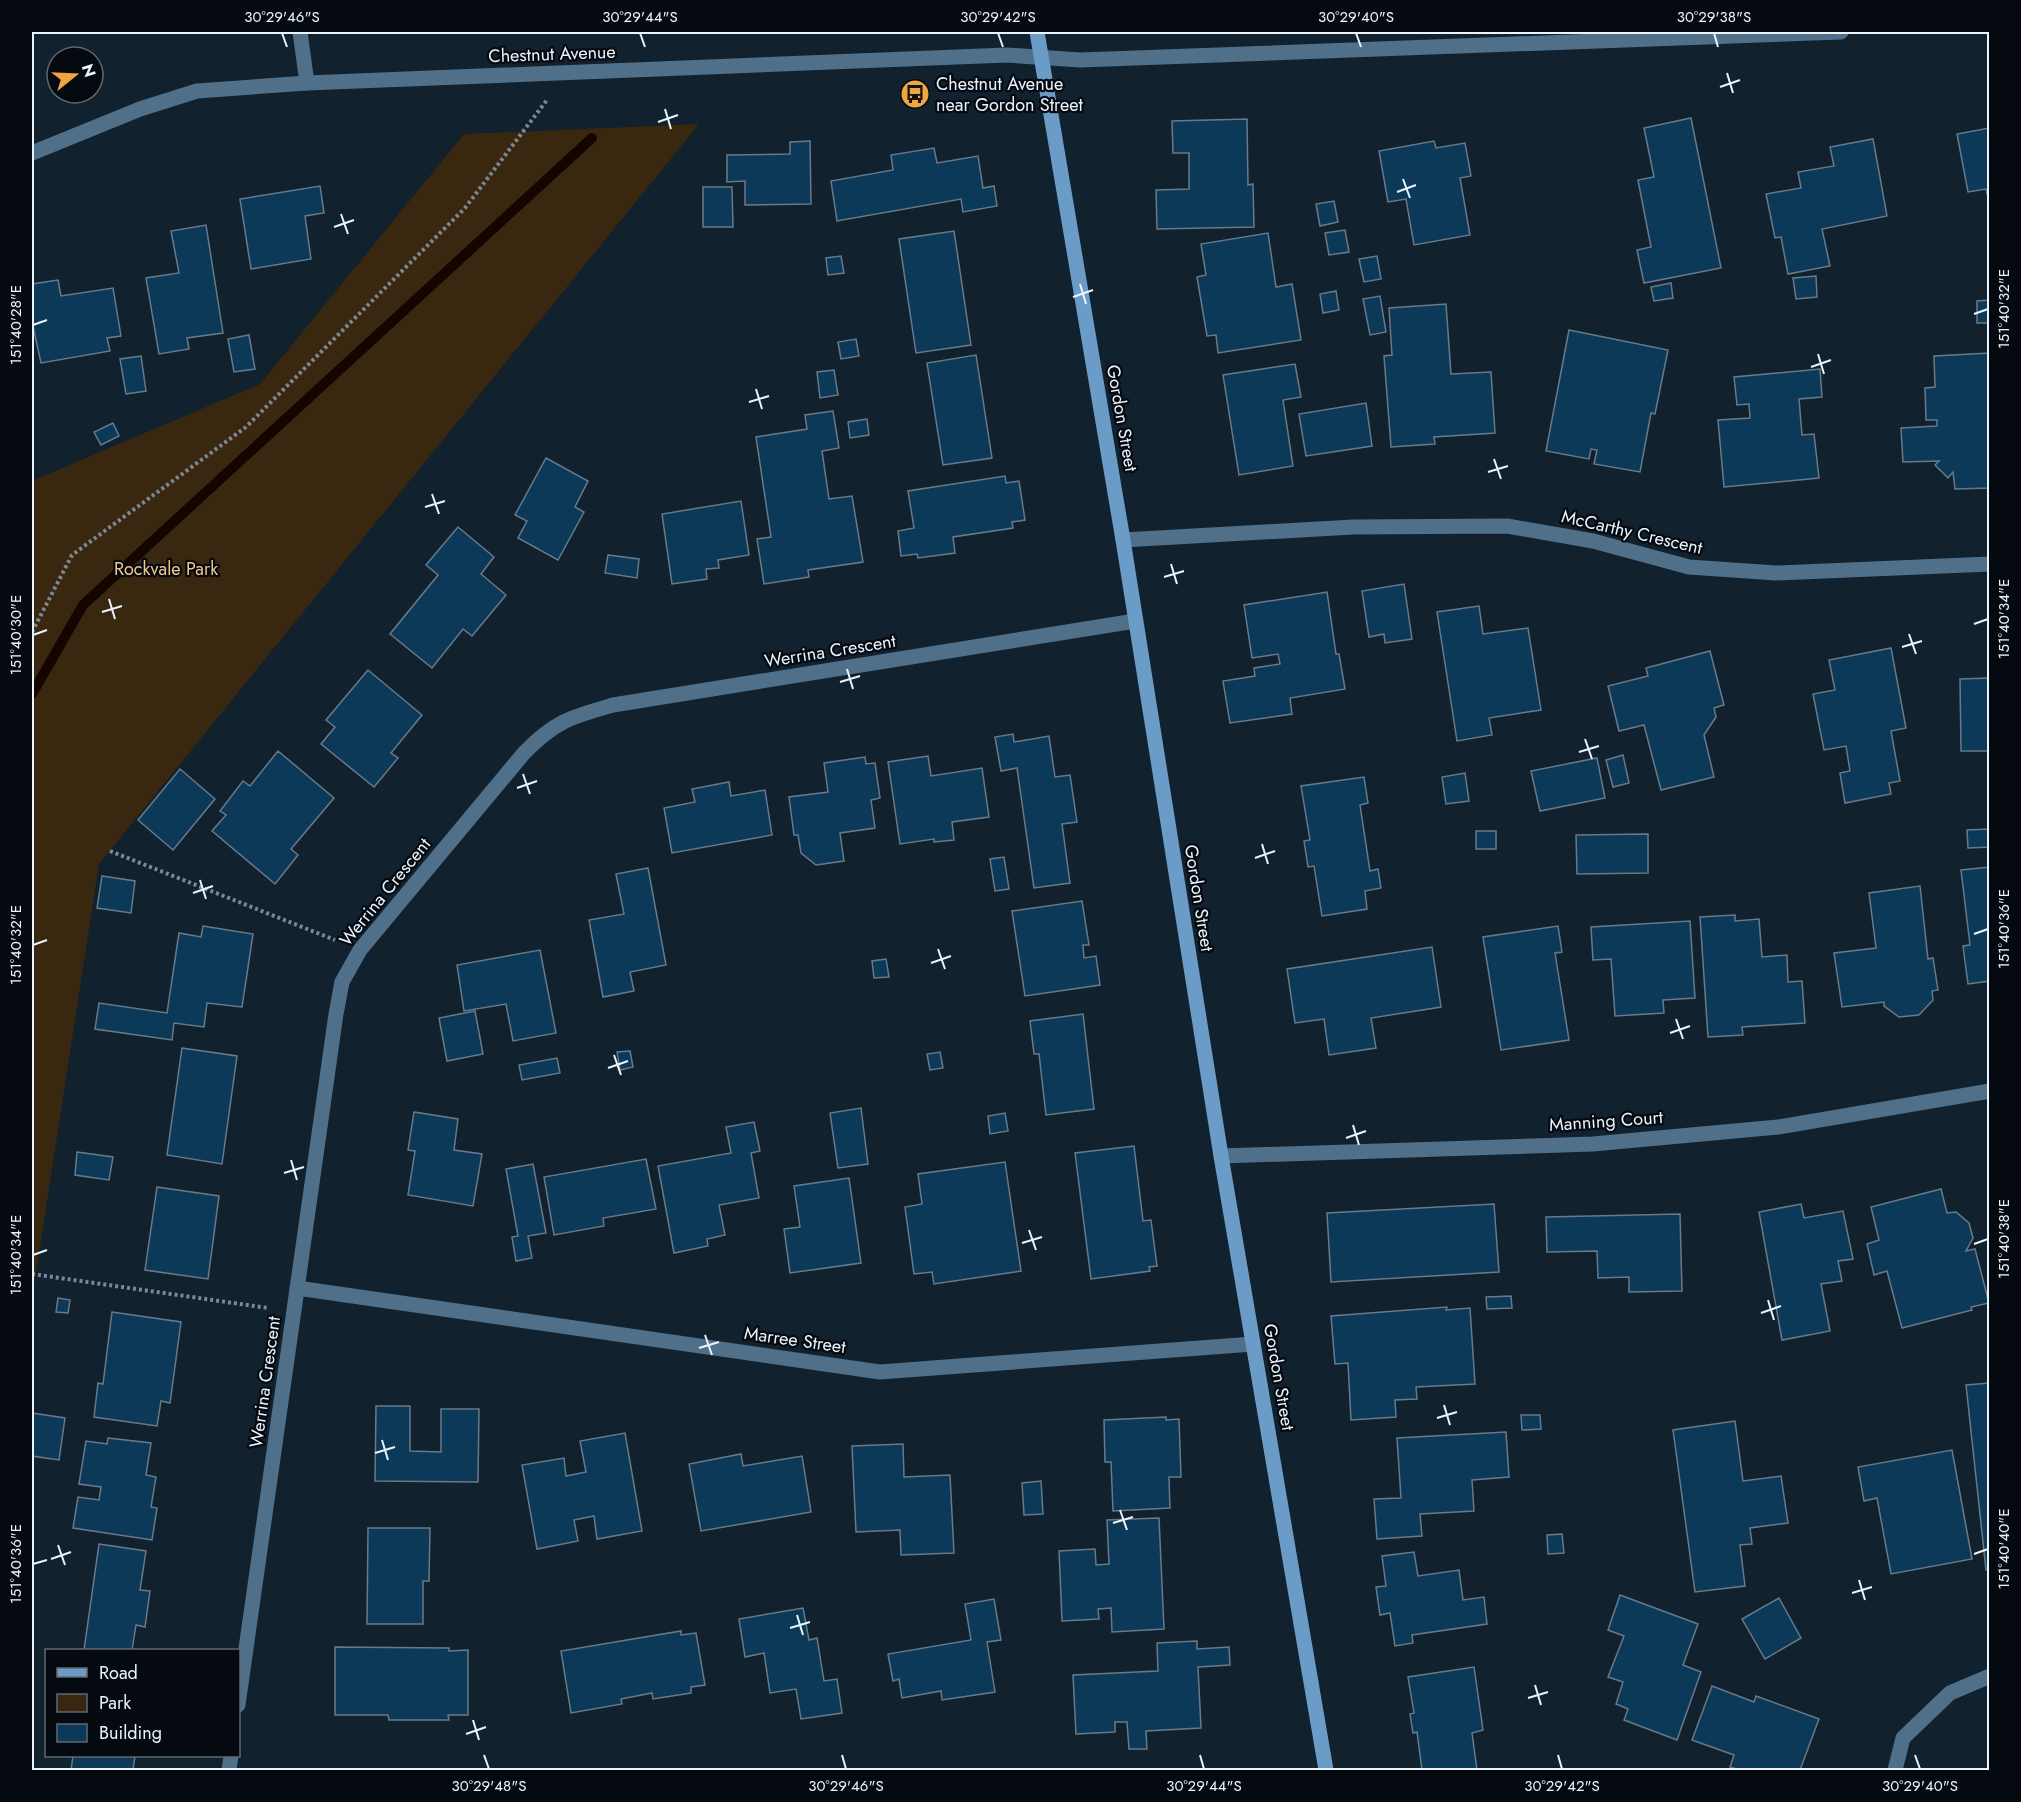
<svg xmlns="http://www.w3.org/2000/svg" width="2021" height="1802" font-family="Jost,sans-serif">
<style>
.green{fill:#392710}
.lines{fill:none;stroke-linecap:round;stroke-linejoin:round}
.stream{stroke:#150500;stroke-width:10}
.building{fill:#0d3959;stroke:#687a8a;stroke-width:1.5}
.path{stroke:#7c8994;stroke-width:4;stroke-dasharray:3 3;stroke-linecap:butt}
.street{stroke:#506f89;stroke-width:15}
.secondary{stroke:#6a9cc7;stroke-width:15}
.ticks{fill:none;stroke:#eaf4fd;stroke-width:2}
.labels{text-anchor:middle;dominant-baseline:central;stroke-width:4.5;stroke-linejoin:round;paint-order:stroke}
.street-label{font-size:18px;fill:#eaf4fd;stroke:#050a10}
.poi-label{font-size:18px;fill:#eaf4fd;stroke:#050a10;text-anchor:start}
.park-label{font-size:18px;fill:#f5c68c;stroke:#050a10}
.neatline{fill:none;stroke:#eaf4fd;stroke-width:2}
.ticks-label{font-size:15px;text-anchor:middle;fill:#eaf4fd}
</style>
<rect width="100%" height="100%" fill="#11212e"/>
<polygon class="green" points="699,124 99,864 32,1299 32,481 260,384 464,134"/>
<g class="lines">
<polyline class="stream" points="32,694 83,605 592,138"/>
</g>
<g class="building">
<polygon points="1691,118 1721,268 1644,283 1637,250 1651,247 1638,180 1654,177 1644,128"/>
<polygon points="1247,119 1248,185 1253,184 1254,227 1157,229 1156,190 1189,189 1189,153 1173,153 1172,121"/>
<polygon points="1989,128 1990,132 1990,206 1986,189 1968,192 1957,134"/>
<polygon points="1873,139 1887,216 1822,229 1830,266 1788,274 1781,237 1775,238 1766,194 1801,188 1798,172 1834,166 1830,147"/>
<polygon points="810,141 811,204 745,205 745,181 727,182 727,155 790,154 790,142"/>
<polygon points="1434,141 1436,148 1465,143 1471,176 1460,178 1470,235 1414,245 1406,199 1388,202 1379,151"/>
<polygon points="934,148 937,163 978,156 983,188 994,186 997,206 963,212 961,199 837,221 831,181 893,170 891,155"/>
<polygon points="320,186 324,213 305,216 311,259 251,269 240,199"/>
<polygon points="703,187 732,187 733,227 703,227"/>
<polygon points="1334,201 1338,222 1320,226 1316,204"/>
<polygon points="206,225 223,333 187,338 189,349 159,354 146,278 179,273 171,231"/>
<polygon points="1345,230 1349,252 1329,255 1325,233"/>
<polygon points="954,231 971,345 916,353 899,239"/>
<polygon points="1268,233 1276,287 1292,284 1301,340 1218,353 1216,335 1207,336 1197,277 1206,275 1201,244"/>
<polygon points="841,256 844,273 828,275 826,258"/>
<polygon points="1377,256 1381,279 1364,282 1359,259"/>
<polygon points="1816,276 1817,297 1796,299 1793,278"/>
<polygon points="58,280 61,296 113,288 121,336 107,338 110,351 41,363 32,322 32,284"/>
<polygon points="1671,283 1673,298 1654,301 1651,287"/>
<polygon points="1336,291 1339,310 1323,313 1320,294"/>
<polygon points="1380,296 1386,332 1370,335 1363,299"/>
<polygon points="1990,300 1990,323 1977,323 1977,301"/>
<polygon points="1446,304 1451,374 1491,372 1495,433 1434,437 1435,444 1391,447 1384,356 1392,355 1389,308"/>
<polygon points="1569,330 1668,350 1655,414 1651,413 1640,472 1594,464 1597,450 1591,449 1589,459 1546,451"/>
<polygon points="249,335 255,369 234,372 228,339"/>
<polygon points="856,339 859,356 841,359 838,342"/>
<polygon points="1990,353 1990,488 1955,489 1953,472 1948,478 1935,465 1939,461 1903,462 1901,428 1937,426 1937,420 1926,420 1925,388 1935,387 1934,356"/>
<polygon points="976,355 992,458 943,465 927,363"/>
<polygon points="141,356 146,391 126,394 120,359"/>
<polygon points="1295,364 1301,397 1283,400 1293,466 1239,475 1223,375"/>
<polygon points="1820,369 1822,397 1799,399 1802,435 1814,434 1819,478 1724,487 1718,420 1750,418 1749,404 1737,405 1734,377"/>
<polygon points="834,370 838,395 820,398 817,372"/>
<polygon points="1366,403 1372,446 1306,456 1299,414"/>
<polygon points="833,411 839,448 822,451 829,499 852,496 863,562 808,570 809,577 764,584 757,539 771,537 756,437 807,429 805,415"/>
<polygon points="867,419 869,435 850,438 848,422"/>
<polygon points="113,423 119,436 101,445 94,432"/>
<polygon points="546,458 588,481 575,507 584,512 558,560 518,538 527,521 515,515"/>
<polygon points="1005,476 1006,483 1019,481 1025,520 1012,522 1013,528 953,537 955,553 918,558 917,554 901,556 898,531 914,528 908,491"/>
<polygon points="741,501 749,555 718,560 719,568 706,569 707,579 672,584 662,514"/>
<polygon points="458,527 494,557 481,574 506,595 472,636 463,629 432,668 390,634 438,575 426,565"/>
<polygon points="608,555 639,559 637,578 605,573"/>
<polygon points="1404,584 1412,639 1385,643 1384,634 1369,637 1362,591"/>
<polygon points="1327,592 1336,654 1339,654 1345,689 1290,698 1292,714 1230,723 1223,681 1255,676 1254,668 1280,664 1278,654 1252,658 1244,605"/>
<polygon points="1479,606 1483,634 1528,628 1541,710 1489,718 1492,735 1457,741 1437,612"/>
<polygon points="1891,648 1906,728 1891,731 1900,781 1889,783 1891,794 1845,803 1840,773 1850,771 1846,746 1824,750 1813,694 1835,690 1829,660"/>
<polygon points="1710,651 1724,705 1714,708 1716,717 1704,735 1714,777 1661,790 1644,725 1619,731 1608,686 1648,676 1646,668"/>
<polygon points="368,670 422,715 391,753 398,758 374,787 321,744 335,727 326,720"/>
<polygon points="1990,678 1990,751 1961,751 1960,679"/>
<polygon points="1013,734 1014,742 1049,736 1055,777 1070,775 1077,822 1062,824 1070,883 1034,888 1017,768 1001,771 995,737"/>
<polygon points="278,751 334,798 291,849 298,855 275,884 212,831 226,815 220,811 243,781 250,786"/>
<polygon points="1623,755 1629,783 1613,787 1606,760"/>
<polygon points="928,756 931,776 982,768 989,817 952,822 954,840 934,842 934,839 900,844 888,762"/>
<polygon points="865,757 866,764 875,763 880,798 871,800 875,828 840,833 844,861 816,865 801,853 798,835 794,835 789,797 828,792 824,763"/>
<polygon points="1597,758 1605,798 1540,811 1531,771"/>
<polygon points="180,769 215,799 173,850 138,820"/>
<polygon points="1465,773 1469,801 1446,804 1442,777"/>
<polygon points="1364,777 1368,803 1360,805 1370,871 1378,869 1381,888 1365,891 1367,909 1322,916 1314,866 1308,867 1304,841 1310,840 1301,786"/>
<polygon points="729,782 731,796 765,790 772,835 672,853 664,808 695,802 692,789"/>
<polygon points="1990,829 1990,847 1968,848 1967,830"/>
<rect x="1476" y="831" width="20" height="18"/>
<polygon points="1648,834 1648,873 1577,874 1576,835"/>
<polygon points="1004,857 1009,889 995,891 990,859"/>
<polygon points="1990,867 1990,981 1968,984 1963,946 1970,945 1961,870"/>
<polygon points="648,868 666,965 630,972 634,991 603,997 589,920 624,914 616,874"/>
<polygon points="102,876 135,881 131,913 97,908"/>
<polygon points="1920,886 1928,959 1933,958 1938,990 1932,991 1933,1000 1919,1015 1899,1017 1884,1006 1884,1002 1842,1007 1834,953 1876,948 1869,893"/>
<polygon points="1082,901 1089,945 1083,945 1084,958 1096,956 1100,985 1025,996 1012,911"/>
<polygon points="1735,915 1735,921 1759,919 1762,957 1787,955 1788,982 1802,981 1805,1023 1742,1027 1743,1035 1708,1037 1700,917"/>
<polygon points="1690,921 1695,998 1663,1000 1664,1013 1615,1016 1611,959 1593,960 1591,927"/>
<polygon points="203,926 253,934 242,1007 207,1003 204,1027 174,1023 172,1040 95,1029 99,1003 167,1013 179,933 201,937"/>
<polygon points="1558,926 1562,952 1555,953 1569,1040 1501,1050 1483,937"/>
<polygon points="1432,947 1441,1007 1371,1018 1376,1048 1329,1055 1324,1019 1295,1023 1287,969"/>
<polygon points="540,950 556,1033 513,1041 506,1004 464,1011 457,965"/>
<polygon points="886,959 889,977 874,978 872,961"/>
<polygon points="475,1011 483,1054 447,1061 439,1018"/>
<polygon points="1083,1014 1094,1109 1046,1115 1039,1054 1034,1054 1030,1021"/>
<polygon points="182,1048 237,1056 222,1164 167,1155"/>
<polygon points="630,1051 633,1067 620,1070 617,1052"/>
<polygon points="940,1052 943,1068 930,1070 927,1054"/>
<polygon points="557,1058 560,1073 522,1080 519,1065"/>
<polygon points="861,1108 868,1164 838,1168 830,1113"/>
<polygon points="414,1112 458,1119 454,1150 482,1154 473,1206 408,1195 415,1151 408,1150"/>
<polygon points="1005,1113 1008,1131 990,1134 988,1116"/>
<polygon points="754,1122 760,1151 751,1153 759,1198 719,1205 725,1235 707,1239 708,1246 674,1253 658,1166 731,1153 726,1127"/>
<polygon points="1134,1146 1143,1221 1151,1220 1157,1266 1149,1267 1150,1271 1091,1279 1075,1153"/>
<polygon points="77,1152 113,1157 109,1180 75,1175"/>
<polygon points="646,1159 656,1209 603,1218 604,1226 554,1235 544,1177"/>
<polygon points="1005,1162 1021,1271 934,1284 932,1272 914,1274 905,1207 922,1204 918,1174"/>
<polygon points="533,1164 546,1233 528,1236 532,1258 516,1261 512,1237 518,1236 506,1169"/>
<polygon points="849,1178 861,1263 790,1273 784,1229 800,1227 794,1186"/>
<polygon points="157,1187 219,1196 208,1279 145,1270"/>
<polygon points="1941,1189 1947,1213 1956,1212 1969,1223 1973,1238 1966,1251 1975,1249 1989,1303 1971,1307 1972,1310 1902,1328 1887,1271 1874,1275 1867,1244 1879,1240 1871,1207"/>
<polygon points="1494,1204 1499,1272 1331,1282 1327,1213"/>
<polygon points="1801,1204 1804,1218 1843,1211 1853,1259 1838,1261 1842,1281 1821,1284 1830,1331 1782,1340 1759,1212"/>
<polygon points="1680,1214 1682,1291 1629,1292 1629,1277 1598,1278 1597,1251 1547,1252 1546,1217"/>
<polygon points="1511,1296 1512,1308 1487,1309 1486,1297"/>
<polygon points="58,1298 70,1300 68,1313 56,1312"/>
<polygon points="1447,1307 1446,1310 1470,1308 1475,1384 1416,1387 1417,1399 1395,1400 1396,1417 1351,1420 1348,1363 1335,1364 1331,1316"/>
<polygon points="112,1312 181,1322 170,1403 161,1401 157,1426 94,1417 98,1383 103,1384"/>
<polygon points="1990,1383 1990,1570 1986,1570 1966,1385"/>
<polygon points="376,1406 410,1406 410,1451 441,1452 441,1409 479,1409 478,1482 375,1481"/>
<polygon points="32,1413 65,1418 59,1460 32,1456"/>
<polygon points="1521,1415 1540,1415 1541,1429 1522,1430"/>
<polygon points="1166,1417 1166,1420 1179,1419 1181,1477 1169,1477 1170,1508 1113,1511 1111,1462 1105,1462 1104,1420"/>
<polygon points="1735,1421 1743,1481 1781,1476 1788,1523 1750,1528 1752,1544 1740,1545 1745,1586 1695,1592 1673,1430"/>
<polygon points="1506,1432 1509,1477 1472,1480 1474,1511 1420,1514 1422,1536 1377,1539 1374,1499 1401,1498 1397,1438"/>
<polygon points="625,1433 642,1531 597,1539 594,1516 574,1520 578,1541 537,1549 522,1465 564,1458 566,1476 586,1472 580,1441"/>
<polygon points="108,1438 151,1443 146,1475 156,1477 151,1507 157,1508 152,1540 73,1528 78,1497 99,1500 101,1487 79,1484 86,1441 107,1444"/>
<polygon points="903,1444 904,1477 950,1475 954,1553 901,1555 900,1530 856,1532 852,1446"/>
<polygon points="1952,1450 1972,1559 1891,1574 1877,1498 1864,1501 1858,1467"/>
<polygon points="741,1454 743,1466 802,1456 811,1512 701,1531 689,1464"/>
<polygon points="1041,1481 1043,1514 1024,1515 1022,1483"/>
<polygon points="1159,1518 1164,1629 1112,1632 1111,1608 1098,1609 1099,1619 1062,1621 1059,1551 1095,1549 1096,1565 1109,1564 1107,1520"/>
<polygon points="368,1528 430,1528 429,1581 423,1581 423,1624 367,1624"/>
<polygon points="1562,1534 1564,1553 1548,1554 1547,1535"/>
<polygon points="99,1544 146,1551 140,1590 150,1591 145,1627 136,1625 132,1650 84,1650"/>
<polygon points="1414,1552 1418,1576 1459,1570 1463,1600 1484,1597 1487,1624 1412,1635 1413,1643 1395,1646 1390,1613 1380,1615 1376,1587 1386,1586 1382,1556"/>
<polygon points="1620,1595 1698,1624 1683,1665 1701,1672 1677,1740 1624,1720 1628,1709 1616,1704 1623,1682 1608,1677 1624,1636 1608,1630"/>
<polygon points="1779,1598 1801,1638 1765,1659 1742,1619"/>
<polygon points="994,1599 1001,1640 987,1642 995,1692 942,1700 941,1691 902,1698 899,1679 893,1681 888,1654 971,1640 965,1604"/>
<polygon points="803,1608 809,1640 817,1638 824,1681 837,1679 842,1713 801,1719 796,1689 770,1693 764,1653 745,1657 739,1619"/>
<polygon points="681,1631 681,1635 696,1633 705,1685 691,1687 691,1693 653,1699 652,1693 621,1699 622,1704 571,1713 561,1651"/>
<polygon points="1197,1641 1197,1649 1229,1647 1230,1665 1198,1667 1201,1728 1146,1731 1147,1749 1129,1749 1127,1722 1115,1722 1115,1732 1076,1734 1073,1675 1158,1671 1157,1643"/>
<polygon points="335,1647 449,1648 449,1651 468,1650 468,1715 448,1715 449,1720 389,1720 388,1715 335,1715"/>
<polygon points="1474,1667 1483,1730 1472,1733 1477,1770 1422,1770 1417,1732 1413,1733 1410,1714 1414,1713 1408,1677"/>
<polygon points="1712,1686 1754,1702 1756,1696 1819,1719 1800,1770 1740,1770 1730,1767 1734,1755 1692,1740"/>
<polygon points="73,1756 135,1756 133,1770 71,1770"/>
</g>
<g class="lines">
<g class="path">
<polyline points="32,632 72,555 246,427 465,208 547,100"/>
<polyline points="110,851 335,940"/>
<polyline points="32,1274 268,1308"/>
</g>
<g class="street">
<polyline points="300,32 307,83"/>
<polyline points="32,153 140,109 197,91 307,83 1007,55 1080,60 1841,32"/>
<polyline points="1123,540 1353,527 1507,526 1593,541 1689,567 1776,573 1990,564"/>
<polyline points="1221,1156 1593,1144 1778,1127 1990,1091"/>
<polyline points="297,1288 880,1372 1253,1344"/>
<path d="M 238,1705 L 336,1014 L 342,982 L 360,950 L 524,753 C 555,721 571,717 613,705 L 1135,621"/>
<polyline points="229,1770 231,1756"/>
<polyline points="1895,1770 1903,1738 1950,1693 1990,1676"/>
</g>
<polyline class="secondary" points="1037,32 1123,540 1221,1156 1326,1770"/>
</g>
<path class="ticks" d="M 282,33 L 287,47M 640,33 L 645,47M 998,33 L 1003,47M 1356,33 L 1361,47M 1714,33 L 1718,47M 1727,73 L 1733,93M 1720,87 L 1740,80M 665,109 L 671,129M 658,122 L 678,115M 1403,179 L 1410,198M 1397,192 L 1416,185M 341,214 L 348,234M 334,227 L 354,220M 1080,284 L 1086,304M 1073,297 L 1093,290M 1974,314 L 1988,309M 33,325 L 47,320M 1818,354 L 1824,374M 1811,367 L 1831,360M 756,389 L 762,409M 749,402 L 769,396M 1494,459 L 1501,479M 1488,472 L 1508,466M 432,494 L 439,514M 425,507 L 445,501M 1171,564 L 1177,584M 1164,577 L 1184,571M 109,599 L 115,619M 102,612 L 122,606M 1974,624 L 1988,619M 1909,634 L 1916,654M 33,635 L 47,630M 1902,647 L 1922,641M 847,669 L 853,689M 840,682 L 860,676M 1585,739 L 1592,759M 1579,752 L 1599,746M 523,774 L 530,794M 517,788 L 537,781M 1262,844 L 1268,864M 1255,858 L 1275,851M 200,880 L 206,899M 193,893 L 213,886M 1974,934 L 1988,929M 33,945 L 47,940M 938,949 L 945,969M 931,963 L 951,956M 1676,1019 L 1683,1039M 1670,1033 L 1690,1026M 614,1055 L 621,1075M 608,1068 L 628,1061M 1353,1125 L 1359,1145M 1346,1138 L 1366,1131M 291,1160 L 297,1180M 284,1173 L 304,1167M 1029,1230 L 1036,1250M 1022,1243 L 1042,1237M 1974,1244 L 1988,1239M 33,1255 L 47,1250M 1768,1300 L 1774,1320M 1761,1313 L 1781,1306M 705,1335 L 712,1355M 699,1348 L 719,1342M 1444,1405 L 1450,1425M 1437,1418 L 1457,1412M 382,1440 L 388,1460M 375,1453 L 395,1447M 1120,1510 L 1127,1530M 1113,1523 L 1133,1517M 58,1545 L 65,1565M 1974,1554 L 1988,1549M 51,1559 L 71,1552M 33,1564 L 47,1560M 1859,1580 L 1865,1600M 1852,1593 L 1872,1587M 797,1615 L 803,1635M 790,1628 L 810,1622M 1535,1685 L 1541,1705M 1528,1698 L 1548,1692M 473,1720 L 479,1740M 466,1734 L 486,1727M 484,1755 L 489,1769M 842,1755 L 846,1769M 1200,1755 L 1204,1769M 1558,1755 L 1562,1769M 1915,1755 L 1920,1769"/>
<defs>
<g id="bus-disc" transform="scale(1.5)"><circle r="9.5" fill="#f0a63e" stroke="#050a10"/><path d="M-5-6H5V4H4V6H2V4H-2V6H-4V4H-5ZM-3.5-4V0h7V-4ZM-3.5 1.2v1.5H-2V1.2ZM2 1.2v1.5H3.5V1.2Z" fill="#111"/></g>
</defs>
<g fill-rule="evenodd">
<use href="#bus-disc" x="915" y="94"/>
</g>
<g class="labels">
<g class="street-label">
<text transform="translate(552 54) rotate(-2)">Chestnut Avenue</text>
<text transform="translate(1122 418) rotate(80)">Gordon Street</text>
<text transform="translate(1632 532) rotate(13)">McCarthy Crescent</text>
<text transform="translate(830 651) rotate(-9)">Werrina Crescent</text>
<text transform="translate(385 892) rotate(-51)">Werrina Crescent</text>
<text transform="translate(1199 898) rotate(81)">Gordon Street</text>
<text transform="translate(1606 1121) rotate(-4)">Manning Court</text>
<text transform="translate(795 1340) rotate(8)">Marree Street</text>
<text transform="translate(1279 1377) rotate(80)">Gordon Street</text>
<text transform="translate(265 1382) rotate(-82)">Werrina Crescent</text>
</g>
<g class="poi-label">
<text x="936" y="84">Chestnut Avenue<tspan x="936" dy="21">near Gordon Street</tspan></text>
</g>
<g class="park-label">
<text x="166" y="569">Rockvale Park</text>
</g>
</g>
<rect width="2021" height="1802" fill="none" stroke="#050a10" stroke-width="66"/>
<rect x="45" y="1649" width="195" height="108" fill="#050a10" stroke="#61686f" stroke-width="1.5"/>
<rect x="57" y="1668" width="30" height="9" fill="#6a9cc7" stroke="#61686f" stroke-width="1.5"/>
<text x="99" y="1679" font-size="18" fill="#eaf4fd">Road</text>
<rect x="57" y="1694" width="30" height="18" fill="#392710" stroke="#61686f" stroke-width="1.5"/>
<text x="99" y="1709" font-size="18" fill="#eaf4fd">Park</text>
<rect x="57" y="1724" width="30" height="18" fill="#0d3959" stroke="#61686f" stroke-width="1.5"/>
<text x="99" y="1739" font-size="18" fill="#eaf4fd">Building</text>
<g transform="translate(75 75) rotate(72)"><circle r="28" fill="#050a10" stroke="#61686f" stroke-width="1.5"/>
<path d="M0-4.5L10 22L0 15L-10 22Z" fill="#f0a63e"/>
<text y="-9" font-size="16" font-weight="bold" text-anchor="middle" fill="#eaf4fd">N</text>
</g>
<rect x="33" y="33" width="1955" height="1736" class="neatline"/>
<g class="ticks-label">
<text x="282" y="22">30°29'46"S</text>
<text x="640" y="22">30°29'44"S</text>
<text x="998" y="22">30°29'42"S</text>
<text x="1356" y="22">30°29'40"S</text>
<text x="1714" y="22">30°29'38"S</text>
<text transform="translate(2004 309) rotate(-90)" y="5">151°40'32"E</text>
<text transform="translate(16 325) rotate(-90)" y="5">151°40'28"E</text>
<text transform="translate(2004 619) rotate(-90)" y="5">151°40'34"E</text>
<text transform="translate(16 635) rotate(-90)" y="5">151°40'30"E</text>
<text transform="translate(2004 929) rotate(-90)" y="5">151°40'36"E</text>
<text transform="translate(16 945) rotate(-90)" y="5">151°40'32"E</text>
<text transform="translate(2004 1239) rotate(-90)" y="5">151°40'38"E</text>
<text transform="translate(16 1255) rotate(-90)" y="5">151°40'34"E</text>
<text transform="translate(2004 1549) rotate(-90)" y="5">151°40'40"E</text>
<text transform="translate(16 1564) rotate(-90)" y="5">151°40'36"E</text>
<text x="489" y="1791">30°29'48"S</text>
<text x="846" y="1791">30°29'46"S</text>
<text x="1204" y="1791">30°29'44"S</text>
<text x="1562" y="1791">30°29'42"S</text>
<text x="1920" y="1791">30°29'40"S</text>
</g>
</svg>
